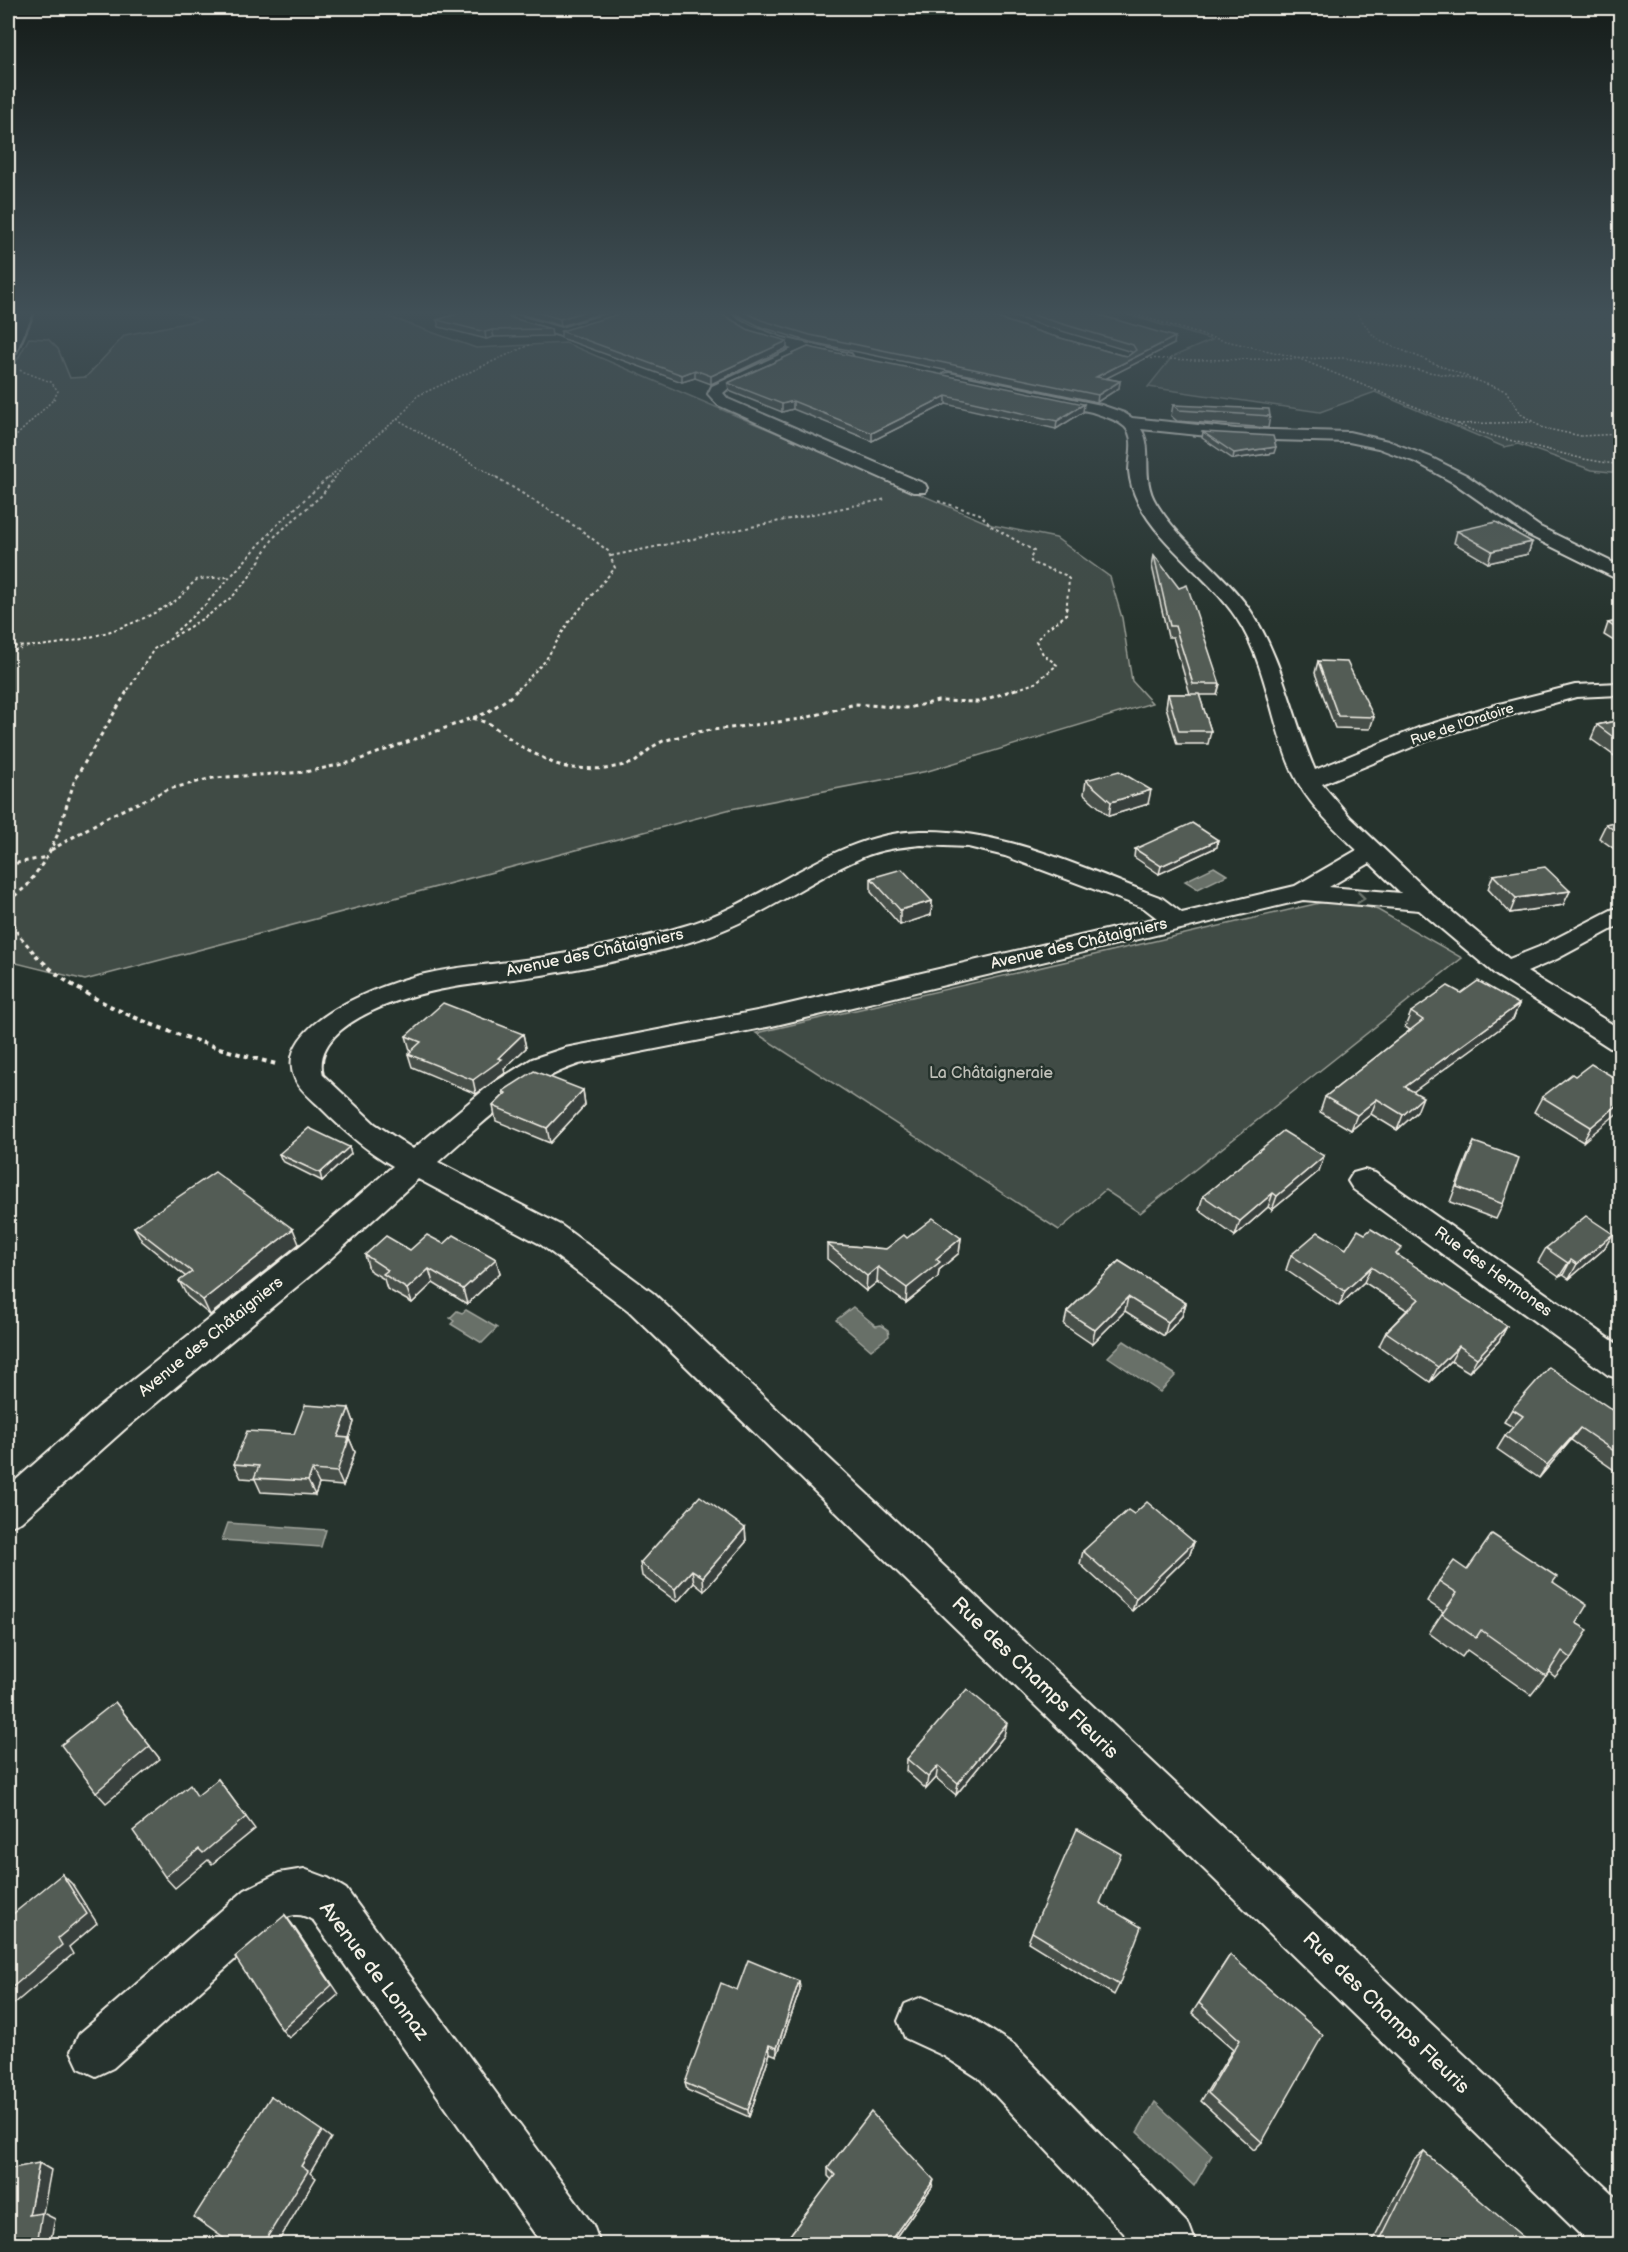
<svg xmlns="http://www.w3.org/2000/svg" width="1628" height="2252" font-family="'Balsamiq Sans',sans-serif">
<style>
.green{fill:#414b45;stroke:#9a9e96;stroke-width:1.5}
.water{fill:#676f68;stroke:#9fa39b;stroke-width:1.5}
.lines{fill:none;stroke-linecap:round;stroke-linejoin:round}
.street-casing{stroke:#f4f1e8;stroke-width:4}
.secondary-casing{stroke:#f4f1e8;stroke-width:5}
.path-far3{stroke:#f4f1e8;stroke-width:1.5;stroke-dasharray:2 2;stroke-linecap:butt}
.path-far2{stroke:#f4f1e8;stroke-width:2;stroke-dasharray:3 3;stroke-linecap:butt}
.path-far1{stroke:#f4f1e8;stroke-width:3;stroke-dasharray:4 4;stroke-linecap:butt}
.path{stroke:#f4f1e8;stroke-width:4;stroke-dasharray:4.5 4.5;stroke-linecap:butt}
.street{fill:#26332d;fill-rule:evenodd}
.secondary{fill:#26332d;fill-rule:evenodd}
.wall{fill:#474f49;stroke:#f4f1e8;stroke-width:1.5}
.shaded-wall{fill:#39403c;stroke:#f4f1e8;stroke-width:1.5}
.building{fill:#525c55;stroke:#f4f1e8;stroke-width:1.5}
.oneway{stroke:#6e766e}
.labels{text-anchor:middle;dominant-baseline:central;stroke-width:5;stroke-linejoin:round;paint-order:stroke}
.far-street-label{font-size:14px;fill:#f4f1e8;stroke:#26332d}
.street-label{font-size:16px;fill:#f4f1e8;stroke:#26332d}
.park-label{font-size:16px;fill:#bebfb7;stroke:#26332d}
.near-street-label{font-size:20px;fill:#f4f1e8;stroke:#26332d}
</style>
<rect width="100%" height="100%" fill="#26332d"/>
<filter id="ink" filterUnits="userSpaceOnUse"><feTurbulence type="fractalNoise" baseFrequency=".0167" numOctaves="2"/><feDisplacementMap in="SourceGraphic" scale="12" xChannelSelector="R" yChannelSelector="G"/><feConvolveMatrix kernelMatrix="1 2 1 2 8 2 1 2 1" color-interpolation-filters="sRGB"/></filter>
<g filter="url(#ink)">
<g class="green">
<polygon points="175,311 383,311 378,313 476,348 566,343 992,525 1056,538 1110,577 1122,618 1132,681 1152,703 928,771 731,809 85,980 8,961 8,377 29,338 48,339 58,349 70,378 86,377 125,335 200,320"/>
<polygon points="1116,311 1620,311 1620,473 1592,470 1518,444 1504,447 1375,392 1320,412 1148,387 1172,357 1212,340"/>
<polygon points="1328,901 1362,905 1378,910 1462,958 1140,1213 1105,1190 1059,1230 756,1033"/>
</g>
<g class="water">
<polygon points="1214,867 1227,875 1198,889 1185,881"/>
<polygon points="853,1307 876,1326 881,1325 888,1330 889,1336 871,1350 836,1320"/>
<polygon points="466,1310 497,1328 482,1343 451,1324 454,1321 450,1318 457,1311 462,1313"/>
<polygon points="1124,1341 1176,1375 1160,1392 1108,1357"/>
<polygon points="228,1523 326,1530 321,1547 222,1540"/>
<polygon points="1155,2102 1212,2155 1194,2186 1137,2132"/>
</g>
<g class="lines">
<g class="street-casing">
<g id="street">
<polygon points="616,311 636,311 634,314 561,336 511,322 509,319 516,315 561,328"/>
<polygon points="710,311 725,311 751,326 783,338 851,354 853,357 846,361 807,353 730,387 723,393 728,399 925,484 927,488 925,492 913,492 718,405 708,394 712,386 792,349 741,332"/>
<path d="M 949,373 L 1101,405 L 1124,413 L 1132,418 L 1236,429 L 1349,432 L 1388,441 L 1430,457 L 1466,475 L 1540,527 L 1620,566 L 1620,578 L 1613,577 L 1528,535 L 1454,483 L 1418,463 L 1378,448 L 1349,442 L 1236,439 L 1141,429 C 1154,449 1140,477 1156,503 C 1181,544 1223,571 1250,610 C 1283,659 1292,717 1315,770 L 1418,728 L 1491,706 L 1575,685 L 1620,683 L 1620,695 L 1576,697 L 1507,716 L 1434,738 L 1322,784 L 1350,817 L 1432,895 L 1509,959 L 1539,947 L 1611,910 L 1620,907 L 1620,925 L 1557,959 L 1527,972 L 1620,1029 L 1620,1050 L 1610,1048 L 1496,975 L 1419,910 L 1303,900 L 772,1026 L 579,1064 C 521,1083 483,1123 438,1162 L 562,1226 L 653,1293 L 1620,2201 L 1620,2244 L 1590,2244 L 629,1311 L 540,1244 L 418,1179 L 330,1259 L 125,1429 L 21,1522 L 8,1527 L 8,1487 L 99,1407 L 306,1241 L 393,1166 C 365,1150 343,1130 321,1108 C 312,1099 300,1090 295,1079 C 270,1023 387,982 425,974 C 465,965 505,964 545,957 C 591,949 639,940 684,926 C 766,903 832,833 921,831 C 1005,829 1085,869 1162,898 L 1182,913 L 1295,886 L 1357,850 C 1333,827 1307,803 1293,773 C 1272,726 1268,673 1242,627 C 1215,580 1162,550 1138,502 C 1133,492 1130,482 1129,471 C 1129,458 1136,438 1125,427 C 1116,419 1103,416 1092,412 L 944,380 L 942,377 L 944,374 ZM 921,845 L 968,847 L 1005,856 L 1144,908 L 1157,918 L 772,1008 L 565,1048 L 532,1059 L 490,1085 L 413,1149 L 375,1124 L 323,1075 C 315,1045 345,1024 370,1012 C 424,986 483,984 542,975 C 595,966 655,954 705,937 C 761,918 809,880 863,857 C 881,849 902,847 921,845 ZM 1370,863 L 1401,893 L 1329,887 Z"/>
<polygon points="1364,1170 1375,1173 1620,1346 1620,1379 1608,1375 1353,1189 1348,1181 1353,1173"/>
<path d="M 304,1869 L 328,1878 L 346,1889 L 593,2225 L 600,2244 L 542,2244 L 314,1921 C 300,1912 291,1914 277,1922 L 113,2068 L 96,2076 L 79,2068 L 71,2051 L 79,2034 L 245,1890 L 279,1873 Z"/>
<polygon points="922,1997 969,2016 1014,2045 1189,2225 1196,2244 1134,2244 980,2079 944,2056 905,2038 898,2021 905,2004"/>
</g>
</g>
<g class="secondary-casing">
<polygon id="secondary" points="20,311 34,311 16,352 8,357 8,337"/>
</g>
<g class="path-far3">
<polyline points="1124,311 1209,337 1295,357 1474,431 1584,459 1620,465"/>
<polyline points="1355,311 1372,334 1382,342 1468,377"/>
<polyline points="1142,358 1192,360 1345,358 1477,380"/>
<polyline points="1475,380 1506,391 1521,414 1543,428 1581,436 1620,434"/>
<polyline points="397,419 499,479"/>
<polyline points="1458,424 1531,422"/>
<polyline points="8,444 54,399 58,391 51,382 19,370"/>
<polyline points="328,479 337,470"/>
<polyline points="334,479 348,459 402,415 417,396 529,345"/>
</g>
<g class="path-far2">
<polyline points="496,477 581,530 608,551 615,568 568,623 545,661 517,690"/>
<polyline points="938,501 980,514 991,526 1034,551 1030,559 1032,563 1065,575 1069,579 1066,615 1045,630 1036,641 1043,654 1057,665 1035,683 1015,690"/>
<polyline points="611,556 886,499"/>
<polyline points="173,634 205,605 277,525 329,477"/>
<path d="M 8,646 C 60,650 131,630 175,601 C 184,595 189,585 198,579 L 229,577"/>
<polyline points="8,652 21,649"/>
<polyline points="128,690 154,649 210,614 233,596 248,579 274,537 322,495 335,477"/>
</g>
<g class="path-far1">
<polyline points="473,718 490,724 523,748 553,763 569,768 605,769 634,763 652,747 663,741 697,732 802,719 855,704 908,708 938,701 978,702 1019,688"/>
<polyline points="51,850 109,816 169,789 213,778 305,772 353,762 486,713 510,697 519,688"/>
<polyline points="8,865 47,857"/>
<polyline points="8,901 27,886 47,857 57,836 75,779 129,688"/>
<polyline points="8,908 18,934 37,956"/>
</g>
<path class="path" d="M 36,955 C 85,1009 206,1046 276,1064"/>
<use href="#street" class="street"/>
<use href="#secondary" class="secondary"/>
</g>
<g class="wall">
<polygon points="467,311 609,311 561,326 517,313 509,317 551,329 552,336 494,337 486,339 439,327 437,320"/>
<polygon points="730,311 976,311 1046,334 1121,355 1128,356 1132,353 1132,352 995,311 1086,311 1174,344 1106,378 1120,381 1119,388 1097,402 810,342 761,327"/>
<polygon points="749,330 787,348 711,384 695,378 682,382 561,338 561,331"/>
<polygon points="808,347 1083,412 1056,429 946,404 872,441 793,409 782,412 729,391 728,383"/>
<polygon points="1173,405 1270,416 1268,428 1177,421 1171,416"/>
<polygon points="1203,432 1274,453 1233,459 1202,438"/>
<polygon points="1457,531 1532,542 1528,554 1488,563 1454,543"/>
<polygon points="1154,555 1220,684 1217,695 1199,695 1211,731 1208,744 1177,744 1166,707 1168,694 1190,694 1173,637 1168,637 1152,566"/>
<polygon points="1620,621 1620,645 1604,635 1608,623"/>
<polygon points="1318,661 1374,717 1370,729 1335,728 1315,673"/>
<polygon points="1620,720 1620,760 1591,739 1597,725"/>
<polygon points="1086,780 1148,804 1109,816 1084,794"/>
<polygon points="1620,821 1620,853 1599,838 1606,824"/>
<polygon points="1217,847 1159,874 1134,857 1135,849"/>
<polygon points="1493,875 1570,891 1563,905 1510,913 1488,889"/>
<polygon points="871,878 932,901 931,915 900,925 871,892"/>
<polygon points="1461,993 1519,1004 1513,1019 1413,1091 1417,1112 1397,1130 1371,1114 1351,1130 1320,1112 1325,1097 1410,1030 1405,1027 1411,1012"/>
<polygon points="523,1034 526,1048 504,1069 505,1073 476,1094 412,1067 408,1054 412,1051 410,1050 406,1036"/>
<polygon points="1575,1076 1620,1081 1583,1142 1534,1112 1542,1097"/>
<polygon points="583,1090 585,1105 550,1143 496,1121 493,1106 504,1095 503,1091"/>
<polygon points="1474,1142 1503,1204 1496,1219 1450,1202 1467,1157"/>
<polygon points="349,1147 351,1154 322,1181 282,1161 279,1154"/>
<polygon points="1319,1171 1272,1210 1268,1207 1235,1236 1199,1210 1203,1196"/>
<polygon points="134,1227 299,1244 210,1315 187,1296 179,1281 186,1277 142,1241"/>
<polygon points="907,1238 961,1238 959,1253 939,1270 938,1277 906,1303 877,1282 866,1291 827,1259 827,1244 886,1249"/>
<polygon points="444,1244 496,1259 500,1273 467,1304 433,1283 412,1303 387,1289 384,1279 369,1270 365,1255 410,1250"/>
<polygon points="1546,1248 1604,1249 1569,1279 1563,1275 1559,1277 1538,1262"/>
<polygon points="1346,1249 1398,1256 1507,1326 1499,1341 1469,1372 1451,1361 1430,1382 1379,1346 1386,1332 1407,1310 1364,1282 1339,1306 1286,1270 1291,1255"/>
<polygon points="1119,1261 1186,1303 1182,1316 1164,1336 1125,1311 1092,1344 1064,1325 1067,1312"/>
<polygon points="349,1408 354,1422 349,1438 355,1452 343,1486 319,1484 315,1495 261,1492 255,1479 241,1478 234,1464"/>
<polygon points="1512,1409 1620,1415 1620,1474 1571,1440 1539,1478 1497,1449 1505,1436 1513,1427 1504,1422"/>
<polygon points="1134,1514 1194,1542 1190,1554 1132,1611 1080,1564 1083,1551"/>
<polygon points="745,1528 746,1542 704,1591 694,1583 677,1602 642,1576 640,1563"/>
<polygon points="1467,1570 1553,1582 1576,1623 1571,1658 1555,1677 1549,1672 1531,1695 1467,1650 1462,1657 1429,1633 1443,1612 1427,1601 1439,1581"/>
<polygon points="1004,1736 956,1795 936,1778 926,1789 906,1771 907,1759"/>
<polygon points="1100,1903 1119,1985 1114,1995 1028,1942 1032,1932"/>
<polygon points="1230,1955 1262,2142 1254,2150 1201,2101 1233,2049 1192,2013"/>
<polygon points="799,1981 800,1990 777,2056 770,2053 749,2117 687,2090 685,2083 737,1990"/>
<polygon points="1424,2152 1529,2244 1371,2244 1414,2160"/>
<polygon points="828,2168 932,2187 891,2244 787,2244 787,2239 832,2180 828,2176"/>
</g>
<g class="shaded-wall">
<polygon points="506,311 516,311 517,313 507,318"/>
<polygon points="586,311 609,311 561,326 560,319"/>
<polygon points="492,330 494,337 486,339 485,332"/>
<polygon points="1175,337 1174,344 1095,384 1096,377"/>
<polygon points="787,341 787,348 711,384 711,376"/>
<polygon points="695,370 695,378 682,382 682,375"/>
<polygon points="1120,381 1119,388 1097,402 1098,395"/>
<polygon points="946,396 946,404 872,441 872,433"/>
<polygon points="793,401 793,409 782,412 782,404"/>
<polygon points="1084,404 1083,412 1056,429 1057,421"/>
<polygon points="1276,447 1274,453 1233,459 1234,453"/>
<polygon points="1532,542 1528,554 1488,563 1492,551"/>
<polygon points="1151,790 1148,804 1109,816 1111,802"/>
<polygon points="1218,840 1217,847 1159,874 1161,866"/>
<polygon points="1570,891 1563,905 1510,913 1516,898"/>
<polygon points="932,901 931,915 900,925 900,910"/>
<polygon points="1519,1004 1513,1019 1399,1102 1405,1087"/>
<polygon points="523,1034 526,1048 504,1069 505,1073 476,1094 473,1080 498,1058"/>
<polygon points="583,1090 585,1105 550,1143 547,1128"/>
<polygon points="1423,1097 1417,1112 1397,1130 1403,1115"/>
<polygon points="1377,1099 1371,1114 1351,1130 1357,1115"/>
<polygon points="1620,1103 1620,1111 1583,1142 1591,1127"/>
<polygon points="349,1147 351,1154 322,1181 320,1173"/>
<polygon points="1324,1156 1319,1171 1272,1210 1277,1196"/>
<polygon points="1273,1193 1268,1207 1235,1236 1240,1221"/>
<polygon points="293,1229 299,1244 210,1315 203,1300"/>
<polygon points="1613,1234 1604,1249 1569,1279 1577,1264"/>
<polygon points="961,1238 959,1253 939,1270 938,1277 906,1303 907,1288 936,1259"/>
<polygon points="496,1259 500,1273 467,1304 463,1289"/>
<polygon points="1571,1260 1563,1275 1559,1277 1568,1263"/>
<polygon points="878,1267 877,1282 866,1291 867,1276"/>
<polygon points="1371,1267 1364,1282 1339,1306 1345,1291"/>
<polygon points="429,1269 433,1283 412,1303 407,1289"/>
<polygon points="1128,1297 1125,1311 1092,1344 1095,1330"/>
<polygon points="1186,1303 1182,1316 1164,1336 1168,1322"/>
<polygon points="1507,1326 1499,1341 1469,1372 1477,1358"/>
<polygon points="1459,1346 1451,1361 1430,1382 1438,1367"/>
<polygon points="349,1408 354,1422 346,1448 349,1438 355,1452 343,1486 337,1472 338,1437"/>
<polygon points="1580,1428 1571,1440 1539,1478 1547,1465"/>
<polygon points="312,1470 319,1484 315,1495 308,1481"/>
<polygon points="745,1528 746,1542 704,1591 703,1577"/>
<polygon points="1194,1542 1190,1554 1132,1611 1136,1598"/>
<polygon points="692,1570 694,1583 677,1602 675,1589"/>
<polygon points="115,1702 160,1759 106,1803 96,1792"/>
<polygon points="1007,1723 1004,1736 956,1795 958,1783"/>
<polygon points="938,1766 936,1778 926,1789 928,1777"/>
<polygon points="218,1779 255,1829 212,1864 208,1860 175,1888 165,1877"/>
<polygon points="62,1874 72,1884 97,1923 69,1947 73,1954 8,2009 8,1991 58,1938"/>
<polygon points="285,1915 292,1924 339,1994 289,2038 282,2030"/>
<polygon points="799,1981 800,1990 777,2056 777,2048"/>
<polygon points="769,2045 770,2053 749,2117 748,2110"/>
<polygon points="322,2131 331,2138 310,2173 316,2178 277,2244 263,2244 301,2166"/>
<polygon points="39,2163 51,2170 43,2213 55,2219 50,2244 37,2244 29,2215"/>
<polygon points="934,2180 932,2187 891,2244 888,2244"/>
</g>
<g class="building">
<polygon points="467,311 507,311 506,311 509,317 551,329 492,330 485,332 437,320"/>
<polygon points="533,311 586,311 560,319"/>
<polygon points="629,311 717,311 749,330 787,341 711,376 695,370 682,375 561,331"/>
<polygon points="743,311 976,311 1046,334 1121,355 1128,356 1136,350 1133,345 1019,311 1086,311 1175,337 1096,377 1120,381 1098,395 810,335 761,320"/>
<polygon points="808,347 1084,404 1057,421 946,396 872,433 793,401 782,404 728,383"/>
<polygon points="1173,405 1269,409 1270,416 1179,410"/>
<polygon points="1203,432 1273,436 1276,447 1234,453"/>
<polygon points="1496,522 1532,542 1492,551 1457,531"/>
<polygon points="1154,555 1179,588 1187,585 1220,684 1193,684 1175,626 1170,626"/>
<polygon points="1620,621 1620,631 1608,623"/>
<polygon points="1318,661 1347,662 1374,717 1338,716"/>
<polygon points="1168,694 1199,694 1211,731 1179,731"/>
<polygon points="1620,720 1620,742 1597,725"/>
<polygon points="1119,771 1151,790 1111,802 1086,780"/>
<polygon points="1620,821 1620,835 1606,824"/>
<polygon points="1192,823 1218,840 1161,866 1135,849"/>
<polygon points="1545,867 1570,891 1516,898 1493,875"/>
<polygon points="902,869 932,901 900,910 871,878"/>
<polygon points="1478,981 1519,1004 1405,1087 1423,1097 1403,1115 1377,1099 1357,1115 1325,1097 1423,1020 1411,1012 1448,986 1461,993"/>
<polygon points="443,1003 523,1034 498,1058 502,1059 473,1080 408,1054 421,1042 406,1036"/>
<polygon points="1591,1064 1620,1081 1620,1103 1591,1127 1542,1097 1572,1074 1575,1076"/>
<polygon points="534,1071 583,1090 547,1128 493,1106 506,1093 503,1091"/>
<polygon points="309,1128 349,1147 320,1173 279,1154"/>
<polygon points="1283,1131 1324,1156 1277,1196 1273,1193 1240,1221 1203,1196"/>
<polygon points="1474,1142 1519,1158 1503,1204 1457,1187"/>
<polygon points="215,1172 293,1229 203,1300 179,1281 192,1272 134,1227"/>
<polygon points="1586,1216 1613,1234 1577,1264 1571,1260 1568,1263 1546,1248"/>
<polygon points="933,1218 961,1238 936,1259 940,1262 907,1288 878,1267 867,1276 827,1244 886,1249 904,1235 907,1238"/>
<polygon points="1371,1229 1402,1248 1396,1254 1507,1326 1477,1358 1459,1346 1438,1367 1386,1332 1419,1299 1371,1267 1345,1291 1291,1255 1318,1232 1346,1249 1358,1230 1365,1234"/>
<polygon points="427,1235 444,1244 454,1235 496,1259 463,1289 429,1269 407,1289 383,1274 388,1270 365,1255 386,1236 410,1250"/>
<polygon points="1119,1261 1186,1303 1168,1322 1128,1297 1095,1330 1067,1312"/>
<polygon points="1549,1367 1620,1415 1620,1455 1580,1428 1547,1465 1505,1436 1523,1416 1512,1409"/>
<polygon points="305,1405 349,1408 338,1437 349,1438 337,1472 312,1470 308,1481 254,1478 259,1466 234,1464 247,1431 294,1434"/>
<polygon points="700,1496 745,1528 703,1577 692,1570 675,1589 640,1563"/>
<polygon points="1147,1502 1194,1542 1136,1598 1083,1551 1128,1510 1134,1514"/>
<polygon points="1492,1534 1557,1577 1553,1582 1587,1605 1576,1623 1588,1630 1571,1658 1562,1651 1546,1676 1481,1630 1476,1638 1442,1614 1457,1593 1439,1581 1454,1561 1467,1570"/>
<polygon points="967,1689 1007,1723 958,1783 938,1766 928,1777 907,1759"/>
<polygon points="115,1702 150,1746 96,1792 61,1745"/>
<polygon points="218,1779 246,1817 203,1853 199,1849 165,1877 133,1831 190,1785 197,1796"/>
<polygon points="1077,1829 1121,1854 1100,1903 1141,1927 1119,1985 1032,1932"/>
<polygon points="62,1874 87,1914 58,1938 62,1945 8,1991 8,1918"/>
<polygon points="285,1915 332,1985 282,2030 235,1957"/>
<polygon points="1230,1955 1323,2035 1262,2142 1208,2093 1240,2040 1199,2003"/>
<polygon points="748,1960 799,1981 777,2048 769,2045 748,2110 685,2083 721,1983 737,1990"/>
<polygon points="271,2096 322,2131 301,2166 308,2171 263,2244 232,2244 194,2217"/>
<polygon points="871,2112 934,2180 888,2244 791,2244 787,2239 835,2175 828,2168"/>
<polygon points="1424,2152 1530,2243 1529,2244 1378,2244"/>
<polygon points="39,2163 29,2215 42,2213 37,2244 8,2244 8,2169"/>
</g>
<defs><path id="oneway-chevron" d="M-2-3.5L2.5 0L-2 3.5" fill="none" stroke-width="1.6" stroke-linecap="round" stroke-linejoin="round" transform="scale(1.5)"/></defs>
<use class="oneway" href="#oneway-chevron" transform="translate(1361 898) rotate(6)"/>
</g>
<linearGradient id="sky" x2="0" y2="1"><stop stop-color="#151c19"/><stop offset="0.5" stop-color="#415057"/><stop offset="1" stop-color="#415057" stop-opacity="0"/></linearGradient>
<rect width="1628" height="626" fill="url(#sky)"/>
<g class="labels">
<g class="far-street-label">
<text transform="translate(1462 724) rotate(-18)">Rue de l'Oratoire</text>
</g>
<g class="street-label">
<text transform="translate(1079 944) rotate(-13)">Avenue des Châtaigniers</text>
<text transform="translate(595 953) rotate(-12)">Avenue des Châtaigniers</text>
<text transform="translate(1493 1272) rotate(36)">Rue des Hermones</text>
<text transform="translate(211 1337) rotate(-39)">Avenue des Châtaigniers</text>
</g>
<g class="park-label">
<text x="991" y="1073">La Châtaigneraie</text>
</g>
<g class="near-street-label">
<text transform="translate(1035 1678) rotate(44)">Rue des Champs Fleuris</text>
<text transform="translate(374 1971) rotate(53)">Avenue de Lonnaz</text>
<text transform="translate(1386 2013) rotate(44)">Rue des Champs Fleuris</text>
</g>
</g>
<rect width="1628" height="2252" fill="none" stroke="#26332d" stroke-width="30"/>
<rect x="15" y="15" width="1598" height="2222" fill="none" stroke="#f4f1e8" stroke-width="2" filter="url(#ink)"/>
</svg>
